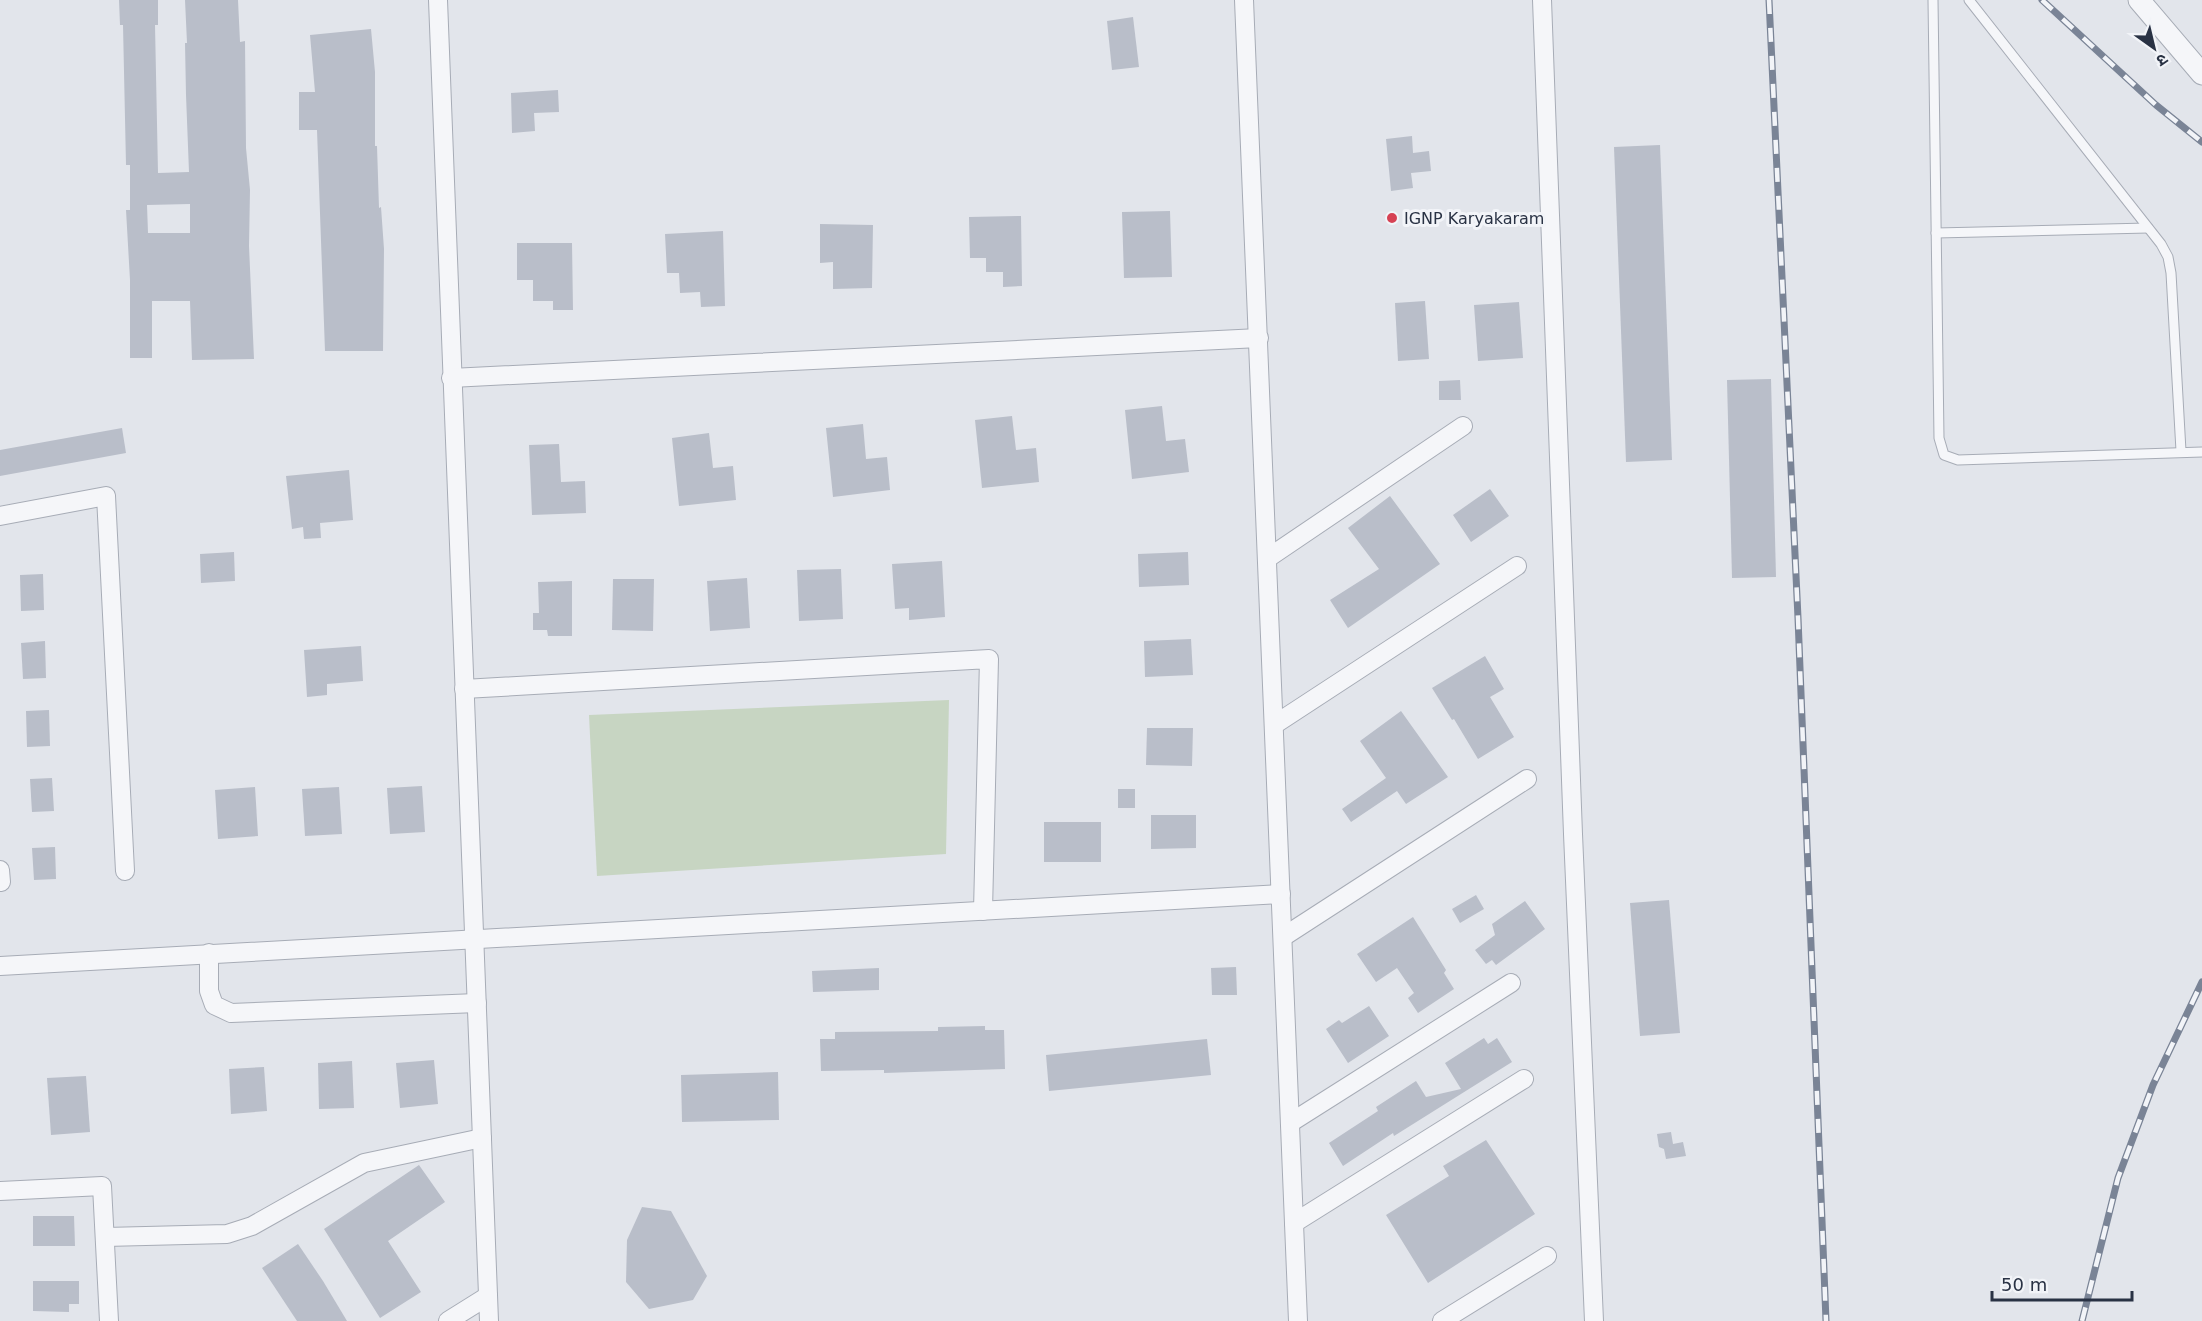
<svg xmlns="http://www.w3.org/2000/svg" width="2202" height="1321" font-family="'DejaVu Sans','Noto Sans Devanagari',sans-serif">
<style>
.green{fill:#c7d5c2}
.building{fill:#b9bec9;fill-rule:evenodd}
.lines{fill:none;stroke-linecap:round;stroke-linejoin:round}
.service-casing{stroke:#a7acb6;stroke-width:11}
.minor-casing{stroke:#a7acb6;stroke-width:20}
.tertiary-casing{stroke:#a7acb6;stroke-width:23}
.service{stroke:#f5f6f9;stroke-width:9}
.minor{stroke:#f5f6f9;stroke-width:18}
.tertiary{stroke:#f5f6f9;stroke-width:21}
.rail-casing{stroke:#7a8496;stroke-width:7}
.rail{stroke:#f2f4f8;stroke-width:4.5;stroke-dasharray:14;stroke-linecap:butt}
.poi-dot{fill:#d64153;stroke:#f2f4f8;stroke-width:2}
.labels{text-anchor:middle;dominant-baseline:central;stroke-width:6;stroke-linejoin:round;paint-order:stroke}
.poi-label{font-size:16px;fill:#293244;stroke:#f2f4f8;text-anchor:start}
</style>
<rect width="100%" height="100%" fill="#e2e5eb"/>
<polygon class="green" points="949,700 946,854 597,876 589,715"/>
<g class="building">
<path d="M 119,0 L 158,0 L 158,25 L 155,25 L 158,173 L 189,172 L 186,95 L 185,43 L 187,43 L 185,0 L 238,0 L 240,42 L 245,41 L 246,148 L 250,190 L 249,246 L 254,359 L 192,360 L 190,301 L 152,301 L 152,358 L 130,358 L 130,280 L 126,210 L 130,210 L 130,165 L 126,165 L 123,25 L 120,25 ZM 190,204 L 190,233 L 148,233 L 147,205 Z"/>
<polygon points="1133,17 1139,67 1112,70 1107,21"/>
<polygon points="371,29 375,72 375,146 377,146 379,208 381,207 384,249 383,351 325,351 317,130 299,130 299,92 315,92 310,35"/>
<polygon points="558,90 559,112 534,113 535,131 512,133 511,93"/>
<polygon points="1412,136 1413,153 1429,151 1431,171 1411,173 1413,188 1391,191 1386,139"/>
<polygon points="1660,145 1672,460 1626,462 1614,147"/>
<polygon points="1170,211 1172,277 1124,278 1122,212"/>
<polygon points="1021,216 1022,286 1003,287 1003,272 986,272 986,258 970,258 969,217"/>
<polygon points="820,224 873,225 872,288 833,289 833,262 820,263"/>
<polygon points="723,231 725,306 701,307 700,292 680,293 679,273 667,273 665,234"/>
<polygon points="517,243 572,243 573,310 553,310 553,301 533,301 533,280 517,280"/>
<polygon points="1425,301 1429,359 1398,361 1395,303"/>
<polygon points="1519,302 1523,358 1478,361 1474,305"/>
<polygon points="1771,379 1776,577 1732,578 1727,380"/>
<polygon points="1460,380 1461,400 1439,400 1439,381"/>
<polygon points="1162,406 1166,441 1185,439 1189,472 1132,479 1125,410"/>
<polygon points="1012,416 1016,450 1036,448 1039,482 982,488 975,420"/>
<polygon points="863,424 866,459 887,457 890,490 833,497 826,428"/>
<polygon points="122,428 126,453 0,476 0,450"/>
<polygon points="709,433 713,468 733,466 736,500 679,506 672,438"/>
<polygon points="559,444 561,482 585,481 586,513 532,515 529,445"/>
<polygon points="349,470 353,520 320,523 321,538 304,539 303,527 292,529 286,476"/>
<polygon points="1490,489 1509,516 1471,542 1453,515"/>
<polygon points="1390,496 1440,564 1348,628 1330,600 1379,569 1348,528"/>
<polygon points="234,552 235,581 201,583 200,554"/>
<polygon points="1188,552 1189,585 1139,587 1138,554"/>
<polygon points="942,561 945,617 909,620 909,608 895,609 892,564"/>
<polygon points="841,569 843,619 799,621 797,570"/>
<polygon points="43,574 44,610 21,611 20,575"/>
<polygon points="747,578 750,628 710,631 707,581"/>
<polygon points="613,579 654,579 653,631 612,630"/>
<polygon points="572,581 572,636 548,636 547,630 533,630 533,613 539,613 538,582"/>
<polygon points="1191,639 1193,675 1145,677 1144,641"/>
<polygon points="45,641 46,678 23,679 21,643"/>
<polygon points="361,646 363,681 327,684 327,695 307,697 304,650"/>
<polygon points="1485,656 1504,689 1490,697 1514,737 1478,759 1454,719 1452,720 1432,688"/>
<polygon points="49,710 50,746 27,747 26,711"/>
<polygon points="1401,711 1448,777 1406,804 1397,791 1351,822 1342,809 1386,778 1360,741"/>
<polygon points="1147,728 1193,728 1192,766 1146,765"/>
<polygon points="52,778 54,811 32,812 30,779"/>
<polygon points="422,786 425,832 390,834 387,788"/>
<polygon points="255,787 258,836 218,839 215,790"/>
<polygon points="339,787 342,834 305,836 302,789"/>
<rect x="1118" y="789" width="17" height="19"/>
<polygon points="1151,815 1196,815 1196,848 1151,849"/>
<rect x="1044" y="822" width="57" height="40"/>
<polygon points="55,847 56,879 34,880 32,848"/>
<polygon points="1476,895 1484,909 1460,923 1452,909"/>
<polygon points="1669,900 1680,1033 1640,1036 1630,903"/>
<polygon points="1525,901 1545,929 1496,965 1492,960 1486,964 1475,950 1495,935 1492,924"/>
<polygon points="1413,917 1446,970 1444,973 1454,989 1418,1013 1408,998 1414,993 1397,968 1376,982 1357,954"/>
<polygon points="1236,967 1237,995 1212,995 1211,968"/>
<polygon points="879,968 879,990 813,992 812,971"/>
<polygon points="1369,1006 1389,1036 1348,1063 1326,1029 1339,1020 1342,1023"/>
<polygon points="985,1026 985,1030 1004,1030 1005,1069 884,1073 884,1070 821,1071 820,1039 835,1039 835,1032 938,1031 938,1027"/>
<polygon points="1484,1038 1488,1044 1497,1038 1512,1062 1394,1136 1393,1133 1343,1166 1329,1143 1378,1111 1376,1107 1416,1081 1426,1097 1461,1089 1445,1063"/>
<polygon points="1207,1039 1211,1075 1049,1091 1046,1055"/>
<polygon points="434,1060 438,1104 400,1108 396,1063"/>
<polygon points="352,1061 354,1108 319,1109 318,1063"/>
<polygon points="264,1067 267,1111 231,1114 229,1069"/>
<polygon points="778,1072 779,1120 682,1122 681,1075"/>
<polygon points="86,1076 90,1132 51,1135 47,1078"/>
<polygon points="1671,1132 1673,1144 1683,1142 1686,1156 1666,1159 1664,1149 1659,1147 1657,1134"/>
<polygon points="1486,1140 1535,1214 1428,1283 1386,1215 1449,1176 1443,1166"/>
<polygon points="419,1165 445,1202 388,1241 421,1292 380,1318 324,1229"/>
<polygon points="642,1207 671,1211 707,1276 693,1300 649,1309 626,1282 627,1240"/>
<polygon points="33,1216 74,1216 75,1246 33,1246"/>
<polygon points="298,1244 323,1281 347,1321 297,1321 262,1268"/>
<polygon points="33,1281 79,1281 79,1304 69,1304 69,1312 33,1311"/>
</g>
<g class="lines">
<g class="service-casing">
<g id="service">
<polyline points="1933,0 1939,438 1944,455 1958,460 2202,452"/>
<polyline points="1969,0 2161,244 2168,257 2171,273 2181,451"/>
<polyline points="1936,233 2148,228"/>
</g>
</g>
<g class="minor-casing">
<g id="minor">
<polyline points="438,0 489,1321"/>
<polyline points="1244,0 1298,1321"/>
<polyline points="1542,0 1573,834 1594,1321"/>
<polyline points="451,378 1259,338"/>
<polyline points="0,516 106,496 125,871"/>
<polyline points="1268,558 1463,426"/>
<polyline points="464,689 989,659 983,911"/>
<polyline points="1274,725 1517,566"/>
<polyline points="0,870 1,882"/>
<polyline points="1283,937 1527,779"/>
<polyline points="209,953 209,991 214,1005 231,1013 477,1003"/>
<polyline points="0,966 1281,894"/>
<polyline points="1290,1123 1511,983"/>
<polyline points="0,1191 102,1186 109,1321"/>
<polyline points="1294,1223 1524,1079"/>
<polyline points="105,1237 227,1234 252,1226 364,1163 482,1138"/>
<polyline points="448,1321 488,1296"/>
<polyline points="1442,1321 1547,1256"/>
</g>
</g>
<g class="tertiary-casing">
<polyline id="tertiary" points="2139,0 2202,74"/>
</g>
<use href="#service" class="service"/>
<use href="#minor" class="minor"/>
<use href="#tertiary" class="tertiary"/>
<g class="rail-casing">
<g id="rail">
<polyline points="1769,0 1798,618 1826,1321"/>
<polyline points="2042,0 2156,105 2202,142"/>
<polyline points="2082,1321 2118,1178 2153,1085 2202,982"/>
</g>
</g>
<use href="#rail" class="rail"/>
</g>
<circle class="poi-dot" cx="1392" cy="218" r="6"/>
<g class="labels">
<g class="poi-label">
<text x="1404" y="218">IGNP Karyakaram</text>
</g>
</g>
<g transform="translate(2154 48) rotate(146)" stroke="#f2f4f8" stroke-width="4.5" paint-order="stroke">
<path d="M0-4.5L10 22L0 15L-10 22Z" fill="#293244"/>
<text y="-9" font-size="16" font-weight="bold" text-anchor="middle" fill="#293244">उ</text>
</g>
<path d="M1992 1291v9h140v-9" fill="none" stroke="#293244" stroke-width="3"/>
<text x="2001" y="1291" font-size="18" fill="#293244" stroke="#f2f4f8" stroke-width="4.5" paint-order="stroke">50 m</text>
</svg>
